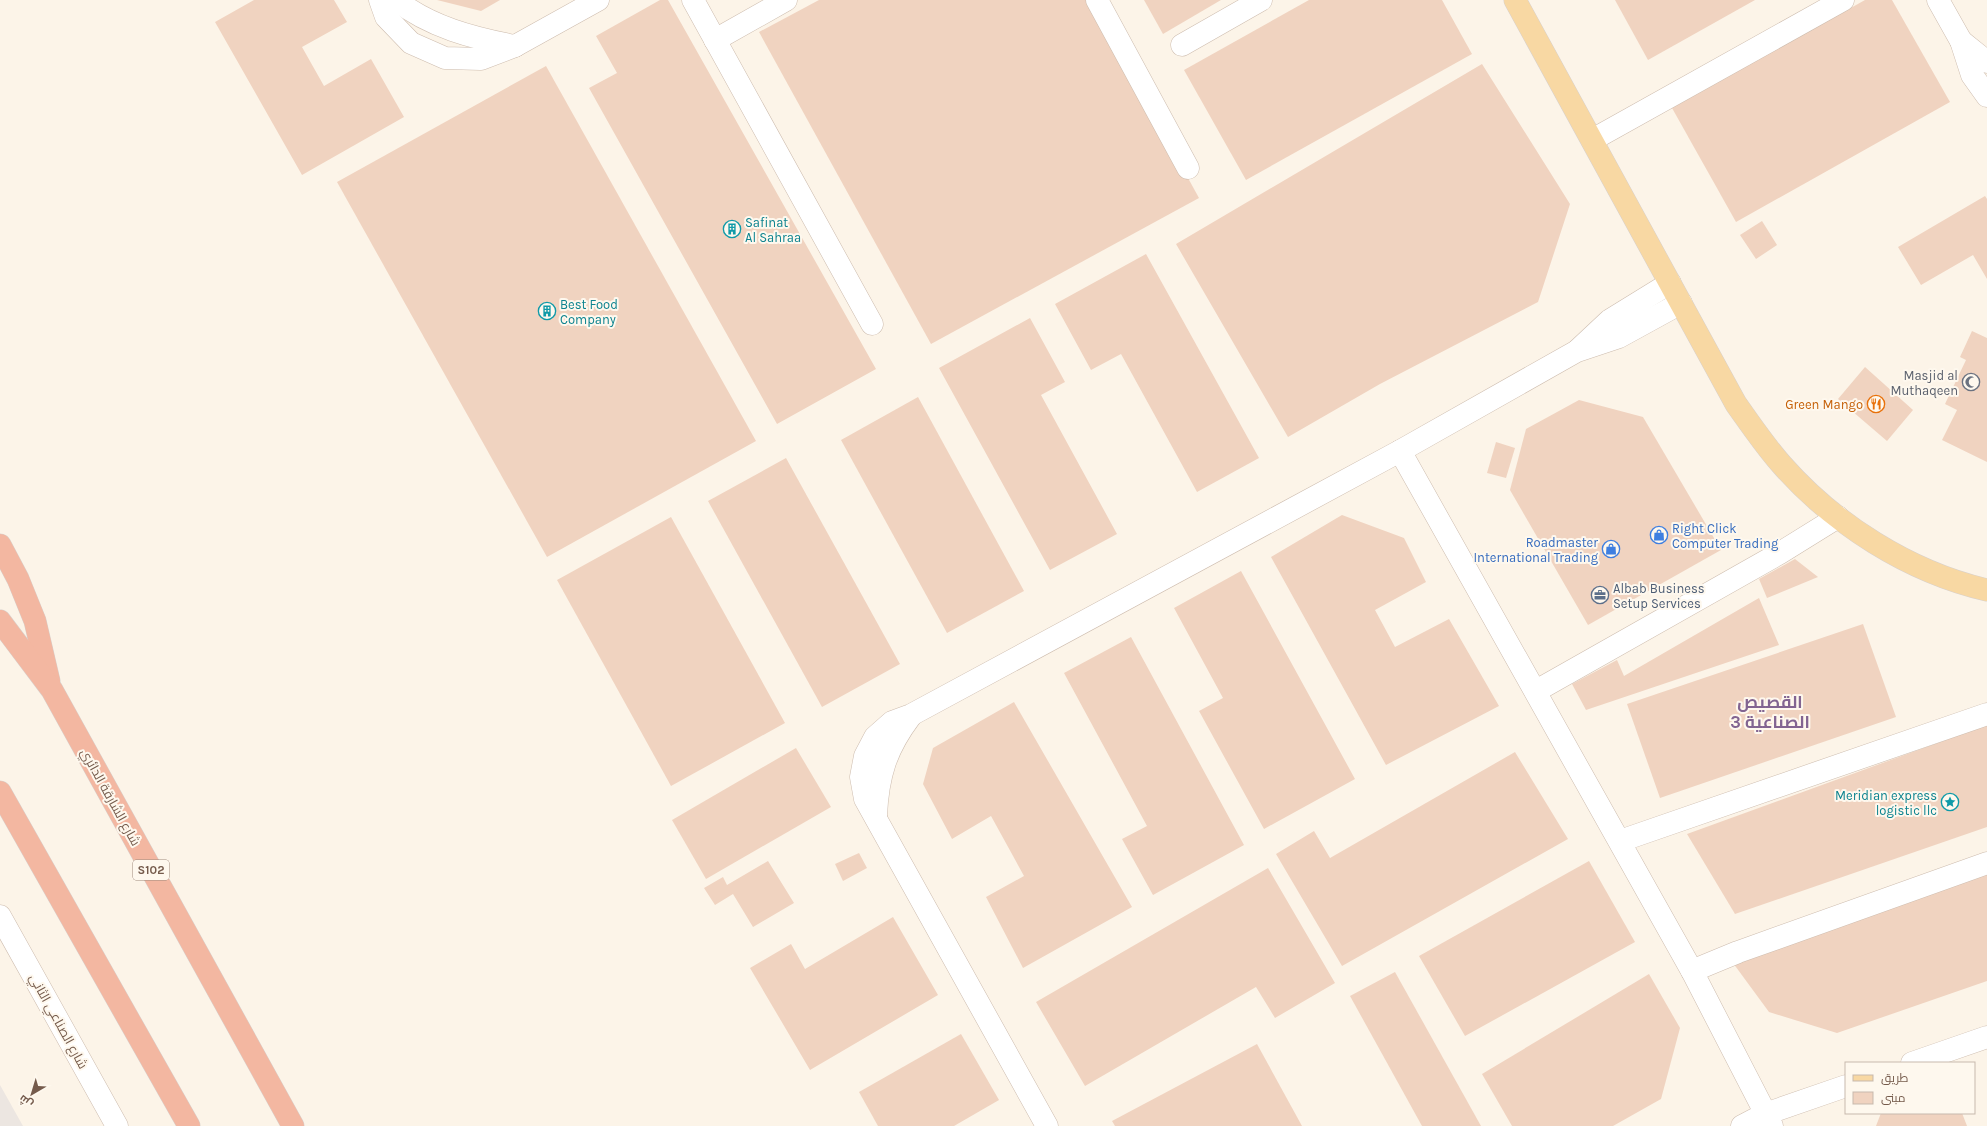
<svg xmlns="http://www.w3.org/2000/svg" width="1987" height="1126" viewBox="0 0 1987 1126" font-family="Karla,Cairo,sans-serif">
<rect width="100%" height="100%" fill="#fcf4e8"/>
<path fill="#ece6e1" d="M0 1085 23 1126H0Z"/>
<g fill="#f0d3c0">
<path d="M254 0H334L347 22 302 47 324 86 371 59 404 117 302 175 215 22Z"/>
<path d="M437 0H500L481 11Z"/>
<path d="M660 0H668L876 369 777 424 589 88 617 73 596 36Z"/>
<path d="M819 0H1090L1199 198 931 344 759 32Z"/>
<path d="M1144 0H1221L1163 34Z"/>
<path d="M1309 0H1442L1472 54 1246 180 1184 70Z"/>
<path d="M1615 0H1755L1648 60Z"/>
<path d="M1865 0H1892L1950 102 1736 222 1672 108Z"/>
<path d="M1482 64 1570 204 1538 302 1380 384 1288 437 1176 244Z"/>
<path d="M546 66 756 441 547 557 337 182Z"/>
<path d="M1985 196 1987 199V279L1973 255 1921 285 1898 247Z"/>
<path d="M1762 221 1777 245 1756 259 1740 235Z"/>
<path d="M1146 254 1259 458 1197 492 1121 354 1091 370 1055 304Z"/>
<path d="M1030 318 1065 382 1041 395 1117 534 1050 570 939 368Z"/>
<path d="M1972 331 1987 338V462L1942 440 1957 410 1945 404 1966 360 1960 357Z"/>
<path d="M1865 367 1913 410 1887 441 1838 399Z"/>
<path d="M918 397 1024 591 947 633 841 440Z"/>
<path d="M1579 400 1643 417 1721 550 1588 625 1510 490 1526 429Z"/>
<path d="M1496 442 1515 448 1506 478 1487 473Z"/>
<path d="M786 458 900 664 822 707 708 501Z"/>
<path d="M1342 515 1404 538 1426 582 1375 610 1395 647 1449 619 1499 706 1386 765 1271 557Z"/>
<path d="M671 517 785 723 671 786 557 580Z"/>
<path d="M1795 559 1818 577 1767 598 1759 579Z"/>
<path d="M1241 571 1355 779 1264 829 1199 711 1223 698 1174 608Z"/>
<path d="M1759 598 1779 645 1586 710 1572 684 1617 660 1624 676Z"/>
<path d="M1863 624 1896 717 1660 798 1627 704Z"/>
<path d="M1131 637 1244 845 1153 895 1122 839 1147 826 1064 673Z"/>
<path d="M1014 702 1132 907 1023 968 986 897 1024 876 991 816 952 839 923 784 933 748Z"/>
<path d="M1987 725V827L1735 914 1687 834Z"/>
<path d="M796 748 831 807 706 879 672 820Z"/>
<path d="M1515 752 1568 839 1342 966 1276 854 1314 831 1330 858Z"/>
<path d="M859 853 867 868 843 881 835 864Z"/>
<path d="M768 861 794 903 753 927 733 894 715 905 704 888 723 877 727 885Z"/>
<path d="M1589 861 1635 942 1465 1036 1419 956Z"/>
<path d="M1268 868 1335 983 1275 1018 1256 987 1085 1086 1036 1002Z"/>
<path d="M1987 874V981L1837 1033 1769 1012 1733 963Z"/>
<path d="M893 917 938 995 810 1070 750 968 791 944 805 969Z"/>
<path d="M1395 972 1481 1126H1422L1350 996Z"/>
<path d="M1649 974 1680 1028 1661 1099 1613 1126H1512L1482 1074Z"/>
<path d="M961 1034 999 1100 954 1126H878L859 1092Z"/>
<path d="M1257 1044 1302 1126H1115L1112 1121Z"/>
<path d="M1881 1113H1962L1967 1126H1876Z"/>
</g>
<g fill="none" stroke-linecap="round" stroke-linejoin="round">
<defs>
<g id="minor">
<path d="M380 0 386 17 411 43 445 58 481 59 515 46 598 0"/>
<path d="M396 0C430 27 473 38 515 46"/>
<path d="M693 0 872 324"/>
<path d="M1097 0 1188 168"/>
<path d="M1938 0 1961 41 1972 75 1987 96"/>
<path d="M715 40 786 0"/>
<path d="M1961 41 1987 62"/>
<path d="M1182 45 1261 0"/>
<path d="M1592 140 1843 0"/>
<path d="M1578 350 1610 320 1670 283"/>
<path d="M1400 451 1692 971 1772 1126"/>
<path d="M1536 691 1780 553 1838 517"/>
<path d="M876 815C878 775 886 749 910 717"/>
<path d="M1620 841 1987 714"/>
<path d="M0 916 117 1126"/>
<path d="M1692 971 1738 952 1987 863"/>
<path d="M1912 1063 1987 1037"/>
<path d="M1047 1126 865 799 861 777 865 756 875 737 892 722 911 715 1400 451 1577 351 1619 337 1681 303"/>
<path d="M1742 1126 1765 1114 1846 1086"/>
</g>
<path id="major" d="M1515 0 1736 404C1751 425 1765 446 1782 465 1834 524 1909 572 1987 590"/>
<g id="highway">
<path d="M0 545 18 579 35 621 49 681"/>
<path d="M0 621 52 690 293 1126"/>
<path d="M0 792 189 1126"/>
</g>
</defs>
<use href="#minor" stroke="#cdbcae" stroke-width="23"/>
<use href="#major" stroke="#d8d1cd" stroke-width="23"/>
<use href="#highway" stroke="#d8d1cd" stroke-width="23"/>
<use href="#minor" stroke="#fff" stroke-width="22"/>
<use href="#major" stroke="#f8d8a3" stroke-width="22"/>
<use href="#highway" stroke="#f3b7a1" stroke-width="22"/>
</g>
<defs>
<symbol id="building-ring" viewBox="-11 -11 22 22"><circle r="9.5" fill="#fef8ee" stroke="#0f9aa8" stroke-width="1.5"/><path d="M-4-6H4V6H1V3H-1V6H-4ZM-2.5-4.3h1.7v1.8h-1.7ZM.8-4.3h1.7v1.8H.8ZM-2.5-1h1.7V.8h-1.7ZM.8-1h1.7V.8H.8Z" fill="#0f9aa8"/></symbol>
<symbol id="mosque-ring" viewBox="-11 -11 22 22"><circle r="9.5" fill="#fef8ee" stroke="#6b7280" stroke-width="1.5"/><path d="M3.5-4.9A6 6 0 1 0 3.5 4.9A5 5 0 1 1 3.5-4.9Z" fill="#6b7280"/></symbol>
<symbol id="restaurant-ring" viewBox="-11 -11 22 22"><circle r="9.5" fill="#fef8ee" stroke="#e8710a" stroke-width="1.5"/><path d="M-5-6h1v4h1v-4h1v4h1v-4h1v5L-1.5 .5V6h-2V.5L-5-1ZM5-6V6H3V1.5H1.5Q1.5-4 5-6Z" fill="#e8710a"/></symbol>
<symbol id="shop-ring" viewBox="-11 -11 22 22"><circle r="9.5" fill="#fef8ee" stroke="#3f7fe0" stroke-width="1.5"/><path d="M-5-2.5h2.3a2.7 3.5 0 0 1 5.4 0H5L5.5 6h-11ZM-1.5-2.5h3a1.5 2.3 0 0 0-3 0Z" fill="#3f7fe0"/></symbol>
<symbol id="office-ring" viewBox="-11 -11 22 22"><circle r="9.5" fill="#fef8ee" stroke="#5c6f8a" stroke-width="1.5"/><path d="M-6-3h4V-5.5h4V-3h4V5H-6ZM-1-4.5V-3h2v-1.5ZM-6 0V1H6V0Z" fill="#5c6f8a"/></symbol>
<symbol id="sight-ring" viewBox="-11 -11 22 22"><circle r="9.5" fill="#fef8ee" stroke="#0f9aa8" stroke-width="1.5"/><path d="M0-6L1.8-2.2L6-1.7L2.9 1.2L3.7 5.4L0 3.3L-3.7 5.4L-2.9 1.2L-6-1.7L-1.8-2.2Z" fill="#0f9aa8"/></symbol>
</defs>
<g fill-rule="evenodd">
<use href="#building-ring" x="722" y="219" width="20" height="20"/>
<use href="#building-ring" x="537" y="301" width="20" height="20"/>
<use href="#mosque-ring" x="1961" y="372" width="20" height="20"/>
<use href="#restaurant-ring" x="1866" y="394" width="20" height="20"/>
<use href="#shop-ring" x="1649" y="525" width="20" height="20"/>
<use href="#shop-ring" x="1601" y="539" width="20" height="20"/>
<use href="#office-ring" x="1590" y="585" width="20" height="20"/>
<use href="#sight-ring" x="1940" y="792" width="20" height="20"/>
</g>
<g text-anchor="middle" stroke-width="4" stroke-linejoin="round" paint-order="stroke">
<rect fill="#fef8ee" stroke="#9e8a7d" stroke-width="1" x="133" y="860" width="36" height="20" rx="3"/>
<g font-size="12" font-weight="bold" fill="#755b4c">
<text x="151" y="874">S102</text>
</g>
<g font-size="13" fill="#0d838f" stroke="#fef8ee" text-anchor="start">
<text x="745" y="227">Safinat<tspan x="745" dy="15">Al Sahraa</tspan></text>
<text x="560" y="309">Best Food<tspan x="560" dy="15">Company</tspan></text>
<text x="1937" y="800" text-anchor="end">Meridian express<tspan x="1937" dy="15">logistic llc</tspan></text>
</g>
<g font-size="13" fill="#5b616d" stroke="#fef8ee" text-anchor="end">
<text x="1958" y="380">Masjid al<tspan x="1958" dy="15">Muthaqeen</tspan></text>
</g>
<g font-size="13" fill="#c56008" stroke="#fef8ee" text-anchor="end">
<text x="1863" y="409">Green Mango</text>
</g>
<g font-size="13" fill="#366cbe" stroke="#fef8ee" text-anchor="start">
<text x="1672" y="533">Right Click<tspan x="1672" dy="15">Computer Trading</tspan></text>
<text x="1598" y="547" text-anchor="end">Roadmaster<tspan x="1598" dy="15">International Trading</tspan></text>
</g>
<g font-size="13" fill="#4e5e75" stroke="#fef8ee" text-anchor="start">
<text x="1613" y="593">Albab Business<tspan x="1613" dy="15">Setup Services</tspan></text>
</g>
<g font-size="13" fill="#755b4c" stroke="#fef8ee">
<text transform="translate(111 797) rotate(61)" y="5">شارع الشارقة الدائري</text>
<text transform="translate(59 1021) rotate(61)" y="5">شارع الصناعي الثاني</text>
</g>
<g font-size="17" font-weight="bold" fill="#826491" stroke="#fef8ee">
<text x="1770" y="708">القصيص<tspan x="1770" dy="20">الصناعية 3</tspan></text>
</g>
</g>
<rect x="1845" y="1062" width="130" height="52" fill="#fef8ee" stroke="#c7b9ad"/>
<rect x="1853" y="1075" width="20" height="6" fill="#f8d8a3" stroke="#c7b9ad"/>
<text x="1881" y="1082" font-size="12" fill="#755b4c">طريق</text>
<rect x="1853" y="1092" width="20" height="12" fill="#f0d3c0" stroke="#c7b9ad"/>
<text x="1881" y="1102" font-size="12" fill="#755b4c">مبنى</text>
<g transform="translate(32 1094) rotate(218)" stroke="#fef8ee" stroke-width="3" paint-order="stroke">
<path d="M0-3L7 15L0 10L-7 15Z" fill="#755b4c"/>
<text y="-6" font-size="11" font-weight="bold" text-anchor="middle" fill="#755b4c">ش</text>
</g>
</svg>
